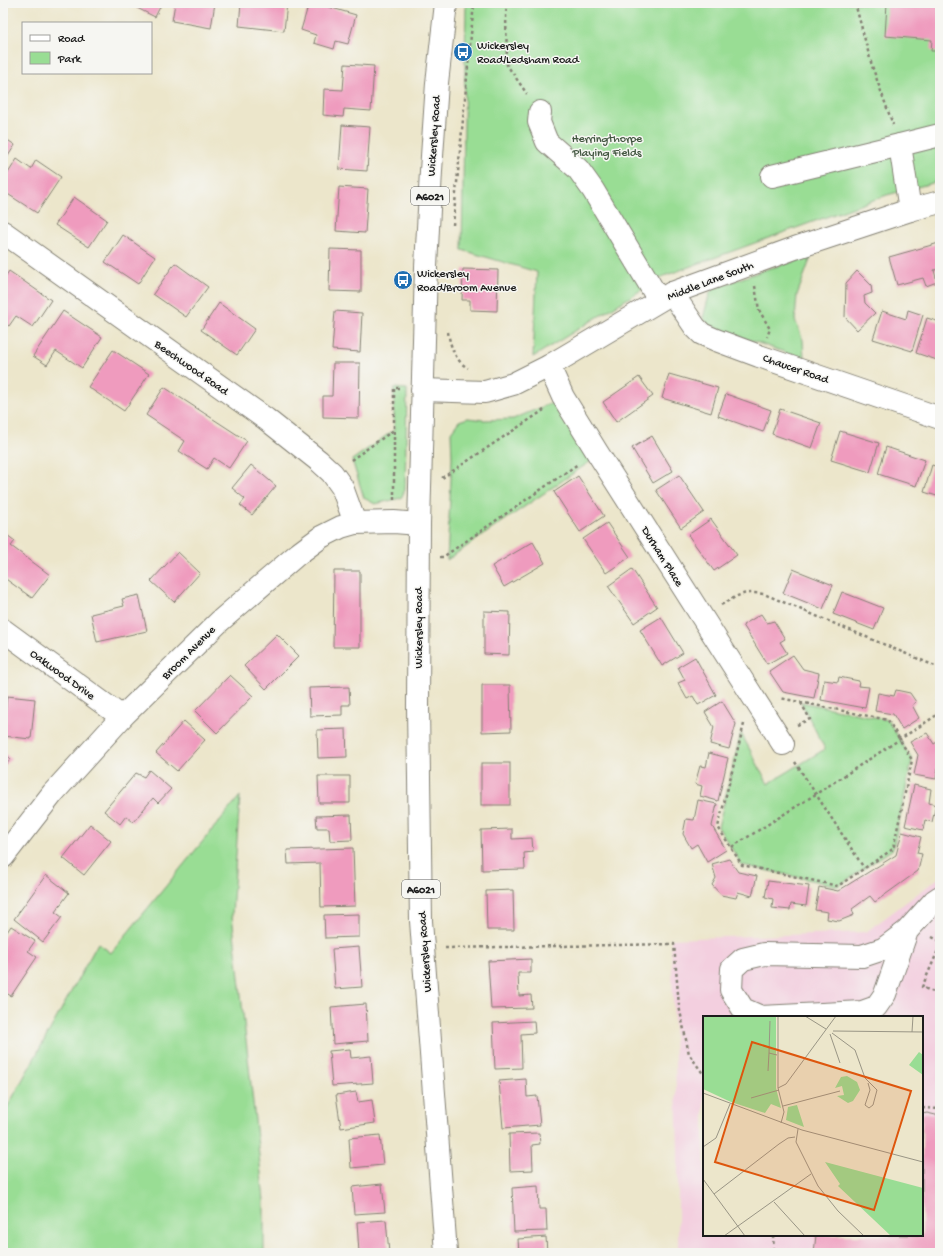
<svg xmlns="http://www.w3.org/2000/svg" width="943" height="1256" viewBox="0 0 943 1256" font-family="'Gochi Hand',sans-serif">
<rect width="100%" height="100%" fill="#f6f6f2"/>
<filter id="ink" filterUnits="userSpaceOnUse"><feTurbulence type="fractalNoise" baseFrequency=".025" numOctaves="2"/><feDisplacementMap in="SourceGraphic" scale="8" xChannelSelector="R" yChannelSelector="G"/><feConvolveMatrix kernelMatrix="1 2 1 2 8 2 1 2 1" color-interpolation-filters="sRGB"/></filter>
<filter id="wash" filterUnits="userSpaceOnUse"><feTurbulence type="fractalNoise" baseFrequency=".012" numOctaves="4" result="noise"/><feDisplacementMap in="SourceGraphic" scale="16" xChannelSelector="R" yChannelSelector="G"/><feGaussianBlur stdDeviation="0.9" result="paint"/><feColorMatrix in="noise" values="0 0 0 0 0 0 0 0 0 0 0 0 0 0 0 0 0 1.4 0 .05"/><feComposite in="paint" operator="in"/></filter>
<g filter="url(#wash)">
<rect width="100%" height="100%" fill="#ece6cb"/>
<path fill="#f3cfdf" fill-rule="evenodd" d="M940 877V1253H678V1150L671 939 866 932ZM704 1017H922V1235H704Z"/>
<g fill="#99dd94" stroke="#5a7c58">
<path d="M466 3H940V181L887 195 664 276 533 357 537 272 462 250Z"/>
<path d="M811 257 797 295 795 320 803 340 804 359 710 326 703 318 710 292 715 288 767 269Z"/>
<path d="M394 388 407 389 405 490 401 498 375 504 364 498 352 460 394 430Z"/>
<path d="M554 402 591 461 447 560 452 458 451 432 459 421 468 418 484 420 513 419Z"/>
<path d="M801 702 888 720 912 760 893 849 838 886 742 865 718 827 741 733 768 784 825 749Z"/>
<path d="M240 796 232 915 264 1200V1253H3V1115L98 943 111 953Z"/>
</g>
<g id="blocks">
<g fill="#ef9bbe">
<path d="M127 3H162L155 17Z"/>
<path d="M175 3H215L211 28 172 21Z"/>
<path d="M241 3H287L284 31 239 26Z"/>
<path d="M309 3H315L356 15 348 44 336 41 334 49 314 43 316 35 301 30Z"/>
<path d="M887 3H940V51H931L932 40 885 36Z"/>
<path d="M345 64 374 66 371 111 344 109 343 117 323 115 324 89 343 90Z"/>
<path d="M342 125 370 127 367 171 339 169Z"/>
<path d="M3 137 15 145 3 164Z"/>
<path d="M17 159 31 169 36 160 61 177 37 213 3 191V181Z"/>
<path d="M339 187 368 189 365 233 336 231Z"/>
<path d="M74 197 107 220 89 247 55 225Z"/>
<path d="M123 235 155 257 138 284 105 262Z"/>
<path d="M939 243 940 248V269L934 270 937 282 926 286 923 278 897 285 889 257Z"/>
<path d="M330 249 361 250V292L329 291Z"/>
<path d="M175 263 208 287 186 317 153 294Z"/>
<path d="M463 269 498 270 497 311 470 310V300H462Z"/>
<path d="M9 271 51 300 33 327 16 316 9 326 3 322V280Z"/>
<path d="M857 271 871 285 872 293 864 296 865 303 875 313 857 330 845 317 846 283Z"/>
<path d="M219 303 255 329 237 355 201 330Z"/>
<path d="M908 310 923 315 912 351 873 339 882 311 906 319Z"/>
<path d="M63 311 102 337 82 368 56 351 47 365 33 356Z"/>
<path d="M335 311 362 313 360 352 332 350Z"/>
<path d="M927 318 940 322V361L916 353Z"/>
<path d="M113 350 149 374 124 411 88 387Z"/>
<path d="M333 363H360L359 418 323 417V396H332Z"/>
<path d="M669 374 718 388 711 413 662 398Z"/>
<path d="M639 377 653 396 616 422 603 402Z"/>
<path d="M164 387 247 441 229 468 214 458 207 469 179 451 185 441 146 415Z"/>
<path d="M726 394 771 410 763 432 718 416Z"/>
<path d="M780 409 821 423 812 448 772 434Z"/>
<path d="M840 431 879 443 870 472 831 460Z"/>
<path d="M652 436 673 471 653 483 632 448Z"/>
<path d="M886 447 925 460 916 486 878 474Z"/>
<path d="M251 465 276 486 252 515 240 505 245 499 232 488Z"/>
<path d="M932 465 940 468V497L924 492Z"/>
<path d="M679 475 704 512 681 528 656 490Z"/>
<path d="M578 476 604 516 580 532 554 492Z"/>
<path d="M711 519 737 555 714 571 688 535Z"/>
<path d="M607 523 630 557 606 573 583 539Z"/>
<path d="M3 532 15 541 11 546 50 575 32 598 3 577Z"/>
<path d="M533 542 545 563 504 587 492 566Z"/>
<path d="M178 552 200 573 174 602 151 581Z"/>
<path d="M632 569 657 607 634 623 608 586Z"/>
<path d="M793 569 833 585 823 609 783 593Z"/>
<path d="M334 571H360V647H333Z"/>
<path d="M842 592 883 608 874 630 833 614Z"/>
<path d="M139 595 147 631 97 642 91 614 124 606 122 599Z"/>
<path d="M484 611 510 612 509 655 484 654Z"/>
<path d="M761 614 767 623 774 621 785 639 780 642 787 653 767 664 743 625Z"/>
<path d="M661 617 683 653 662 666 640 630Z"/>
<path d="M940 619V631L934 623Z"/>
<path d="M277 634 299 656 266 689 244 666Z"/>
<path d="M793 655 803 669 819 673 814 698 783 692 769 671Z"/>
<path d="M695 657 716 695 698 705 693 696 687 699 678 683 685 680 678 667Z"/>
<path d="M230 675 253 696 217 733 195 711Z"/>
<path d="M839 677 859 681 858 686 869 687 865 708 821 700 824 680 838 682Z"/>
<path d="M482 685H510L511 731 482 732Z"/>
<path d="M349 687 350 705H342V715L310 716 309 688Z"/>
<path d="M896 690 910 693 916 702 912 705 919 718 902 729 893 714 875 711 878 693 894 696Z"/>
<path d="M7 696 35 699 31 739 3 736Z"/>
<path d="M722 701 736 724 729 749 710 744 714 727 705 712Z"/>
<path d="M184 721 205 740 177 771 156 753Z"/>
<path d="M346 729 347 757 318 758 317 730Z"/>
<path d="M927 733 934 744 939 741 940 742V767H938L936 779 914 775 918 755 910 742Z"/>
<path d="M3 752 11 759 3 768Z"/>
<path d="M709 753 728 758 718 801 700 796 702 786 695 784 700 766 706 767Z"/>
<rect x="481" y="763" width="29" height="42"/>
<path d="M149 770 171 789 158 803 153 798 133 822 126 816 120 824 104 811 136 773 144 777Z"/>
<path d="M318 776H350V803H319Z"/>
<path d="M914 785 931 789 929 803 936 805 932 822 925 820 923 830 905 826Z"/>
<path d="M698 800 717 804 712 826 726 850 707 862 697 844 691 848 683 834 686 819 694 820Z"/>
<path d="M351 815 352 840 330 841 329 828H317L316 816Z"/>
<path d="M90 824 111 841 84 875 63 858Z"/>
<path d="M512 829V839L532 838 533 852 524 853 525 869 482 870 481 830Z"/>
<path d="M902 832 921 837 917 853 922 854 918 871 875 902 870 896 852 909 854 915 839 921 827 919 828 912 815 910 819 887 838 891 896 855Z"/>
<path d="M353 848 355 906 321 907 320 863 288 864 287 850Z"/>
<path d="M729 859 738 872 757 876 752 896 738 892 736 898 721 895 712 885 716 878 712 864Z"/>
<path d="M46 875 69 893 55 912 62 917 43 942 14 919Z"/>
<path d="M768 881 809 886 806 906 791 904 790 910 772 908 773 899 765 897Z"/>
<path d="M513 890 514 930H487L486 891Z"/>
<path d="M359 914V937L325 938 324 915Z"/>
<path d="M11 926 35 941 28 951 37 957 11 996 3 991V938Z"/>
<path d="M359 947 362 987 335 989 332 949Z"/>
<path d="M531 959V973H518L519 996 531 995 532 1008 491 1009 488 961Z"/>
<path d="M366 1004 368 1041 333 1044 331 1007Z"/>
<path d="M534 1021 535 1033 521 1034 522 1068 495 1069 493 1023Z"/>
<path d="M350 1049 351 1058 371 1056 373 1083 332 1086 329 1051Z"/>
<path d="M526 1079 527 1097 537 1096 540 1125 503 1128 499 1081Z"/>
<path d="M356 1092 358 1102 372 1100 375 1123 341 1128 336 1095Z"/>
<path d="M927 1113 940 1116V1253H814L816 1235H922V1114Z"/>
<path d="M539 1133 540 1144 532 1145 533 1170 510 1171 509 1134Z"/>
<path d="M380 1135 383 1165 351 1168 349 1138Z"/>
<path d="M382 1184 385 1212 354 1214 352 1187Z"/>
<path d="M538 1186 539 1209H546L547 1231 514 1232 512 1188Z"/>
<path d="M386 1220 389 1253H359L357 1222Z"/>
<path d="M546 1237 547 1253H519L518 1239Z"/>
</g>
</g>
</g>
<g filter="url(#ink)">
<use href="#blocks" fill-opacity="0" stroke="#848174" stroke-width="1"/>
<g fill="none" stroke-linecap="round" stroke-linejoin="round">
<defs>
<g id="minor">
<path d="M540 112 539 122 547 142 578 169 593 190 659 300"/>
<path d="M772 176 900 145"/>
<path d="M910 210 900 145 940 135"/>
<path d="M3 232 266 419 319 461 332 473 342 487 355 523"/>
<path d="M672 293 695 327 702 334 716 340 759 356 940 418"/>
<path d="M549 366 563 397 597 452 783 744"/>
<path d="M422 390 485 392 513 384 549 366 672 293 795 248 910 210 940 202"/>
<path d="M3 630 122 717"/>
<path d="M3 857 53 793 122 717 220 621 298 554 321 537 341 527 355 523 394 522 419 524"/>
<path d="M907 931 885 994 876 1007 862 1012 761 1017 743 1009 731 990 732 969 743 959 764 954 862 956 883 949 907 931 934 901 940 897"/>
</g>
<path id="major" d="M446 1253 421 921 418 706 419 524 426 267 431 171 437 83 446 3"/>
</defs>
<use href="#minor" stroke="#848174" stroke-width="24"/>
<use href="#major" stroke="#848174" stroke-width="24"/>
<g stroke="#848174" stroke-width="2.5" stroke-dasharray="3 3" stroke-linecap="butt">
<path d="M507 3 506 13 507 65 527 94"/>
<path d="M855 3 872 66 893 125"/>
<path d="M453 225 474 3"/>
<path d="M755 286 759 310 770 329 767 337"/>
<path d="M448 332C450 345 455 361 468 368"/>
<path d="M351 460 394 430"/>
<path d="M442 478 544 410"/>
<path d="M394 500V388H401"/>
<path d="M440 557H443L578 464"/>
<path d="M721 605C739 595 742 591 764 594L940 668"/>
<path d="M744 724 718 827 742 865 838 886 893 849 912 760 888 720 780 698"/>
<path d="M797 725 810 719 801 703"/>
<path d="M795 762 864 868"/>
<path d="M732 847 816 794 940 713"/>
<path d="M932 937 940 941"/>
<path d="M940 946 922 987 940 995"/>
<path d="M445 948 674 944 679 1006 689 1054 704 1075"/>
<path d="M922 1108 940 1109"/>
<path d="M773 1235 774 1253"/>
</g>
<use href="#minor" stroke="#fff" stroke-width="22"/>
<use href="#major" stroke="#fff" stroke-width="22"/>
</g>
</g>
<defs>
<symbol id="bus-disc" viewBox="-11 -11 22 22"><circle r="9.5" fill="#1f6fb2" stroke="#f6f6f2"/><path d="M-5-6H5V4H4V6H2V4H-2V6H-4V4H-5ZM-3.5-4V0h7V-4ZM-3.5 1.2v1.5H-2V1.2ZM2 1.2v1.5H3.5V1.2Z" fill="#fff"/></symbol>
</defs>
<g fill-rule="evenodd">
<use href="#bus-disc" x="452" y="41" width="22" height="22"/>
<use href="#bus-disc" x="392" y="269" width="22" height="22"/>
</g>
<g text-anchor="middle" stroke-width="3" stroke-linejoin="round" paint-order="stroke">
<g fill="#f6f6f2" stroke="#5d5d5c" stroke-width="1">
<rect x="411" y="187" width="38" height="18" rx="3"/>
<rect x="402" y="880" width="38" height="18" rx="3"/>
</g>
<g font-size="11" font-weight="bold" fill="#1c1c1c">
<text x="430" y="200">A6021</text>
<text x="421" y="893">A6021</text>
</g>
<g font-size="12" fill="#1c1c1c" stroke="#f6f6f2" text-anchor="start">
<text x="477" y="49">Wickersley<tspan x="477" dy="14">Road/Ledsham Road</tspan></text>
<text x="417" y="277">Wickersley<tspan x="417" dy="14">Road/Broom Avenue</tspan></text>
</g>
<g font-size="12" fill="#1c1c1c" stroke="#f6f6f2">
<text transform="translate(433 136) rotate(-86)" y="4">Wickersley Road</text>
<text transform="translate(710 280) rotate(-21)" y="4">Middle Lane South</text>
<text transform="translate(192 367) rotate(35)" y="4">Beechwood Road</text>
<text transform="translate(796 368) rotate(19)" y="4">Chaucer Road</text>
<text transform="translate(663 556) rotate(58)" y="4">Durham Place</text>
<text transform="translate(418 628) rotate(-90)" y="4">Wickersley Road</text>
<text transform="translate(188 652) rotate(-45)" y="4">Broom Avenue</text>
<text transform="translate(63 674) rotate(36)" y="4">Oakwood Drive</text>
<text transform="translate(424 952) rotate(-94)" y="4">Wickersley Road</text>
</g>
<g font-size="12" fill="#425640" stroke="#f6f6f2">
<text x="607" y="142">Herringthorpe<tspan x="607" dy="14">Playing Fields</tspan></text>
</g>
</g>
<g transform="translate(703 1016)">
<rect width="220" height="220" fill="#ece6cb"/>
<path d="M0 0H73V72L78 92 68 88 62 97 28 86 0 73ZM216 36 220 39V59L206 49ZM144 60 154 66 157 74 150 85 145 87 134 80 141 79 139 70 132 72 138 61ZM94 89 101 111 83 104 85 91ZM122 146 220 172V220H188L135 170 137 168Z" fill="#99dd94"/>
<path fill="none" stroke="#999585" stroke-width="1" d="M75 0V72L81 96 78 107M102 0 123 13M67 5 66 37 74 39M130 15 220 16M209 16 210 0M129 17 152 34 162 62 174 74 170 89 166 92 162 89 167 74 165 67M127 18 137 47M65 55 66 37M75 72 83 68 133 0M0 77 99 114 220 146M48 82 76 74M80 90 137 75M95 113 93 126 115 170 135 195 161 220M0 131 13 122 27 88M0 163 42 220M11 178 76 128 85 122 92 121M71 186 102 220M21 220 108 158"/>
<path fill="#de560d" fill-opacity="0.15" stroke="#de560d" stroke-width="2" d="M49 26 208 75 171 194 12 146Z"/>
<rect width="220" height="220" fill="none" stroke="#1c1c1c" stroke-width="2"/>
</g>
<rect width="943" height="1256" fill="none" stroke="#f6f6f2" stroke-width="16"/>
<rect x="22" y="22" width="130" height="52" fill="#f6f6f2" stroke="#9f9f9c"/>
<rect x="30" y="35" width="20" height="6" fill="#ffffff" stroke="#9f9f9c"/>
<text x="58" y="42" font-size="12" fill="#1c1c1c">Road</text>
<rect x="30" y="52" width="20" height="12" fill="#99dd94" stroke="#9f9f9c"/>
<text x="58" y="62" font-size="12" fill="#1c1c1c">Park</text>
</svg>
